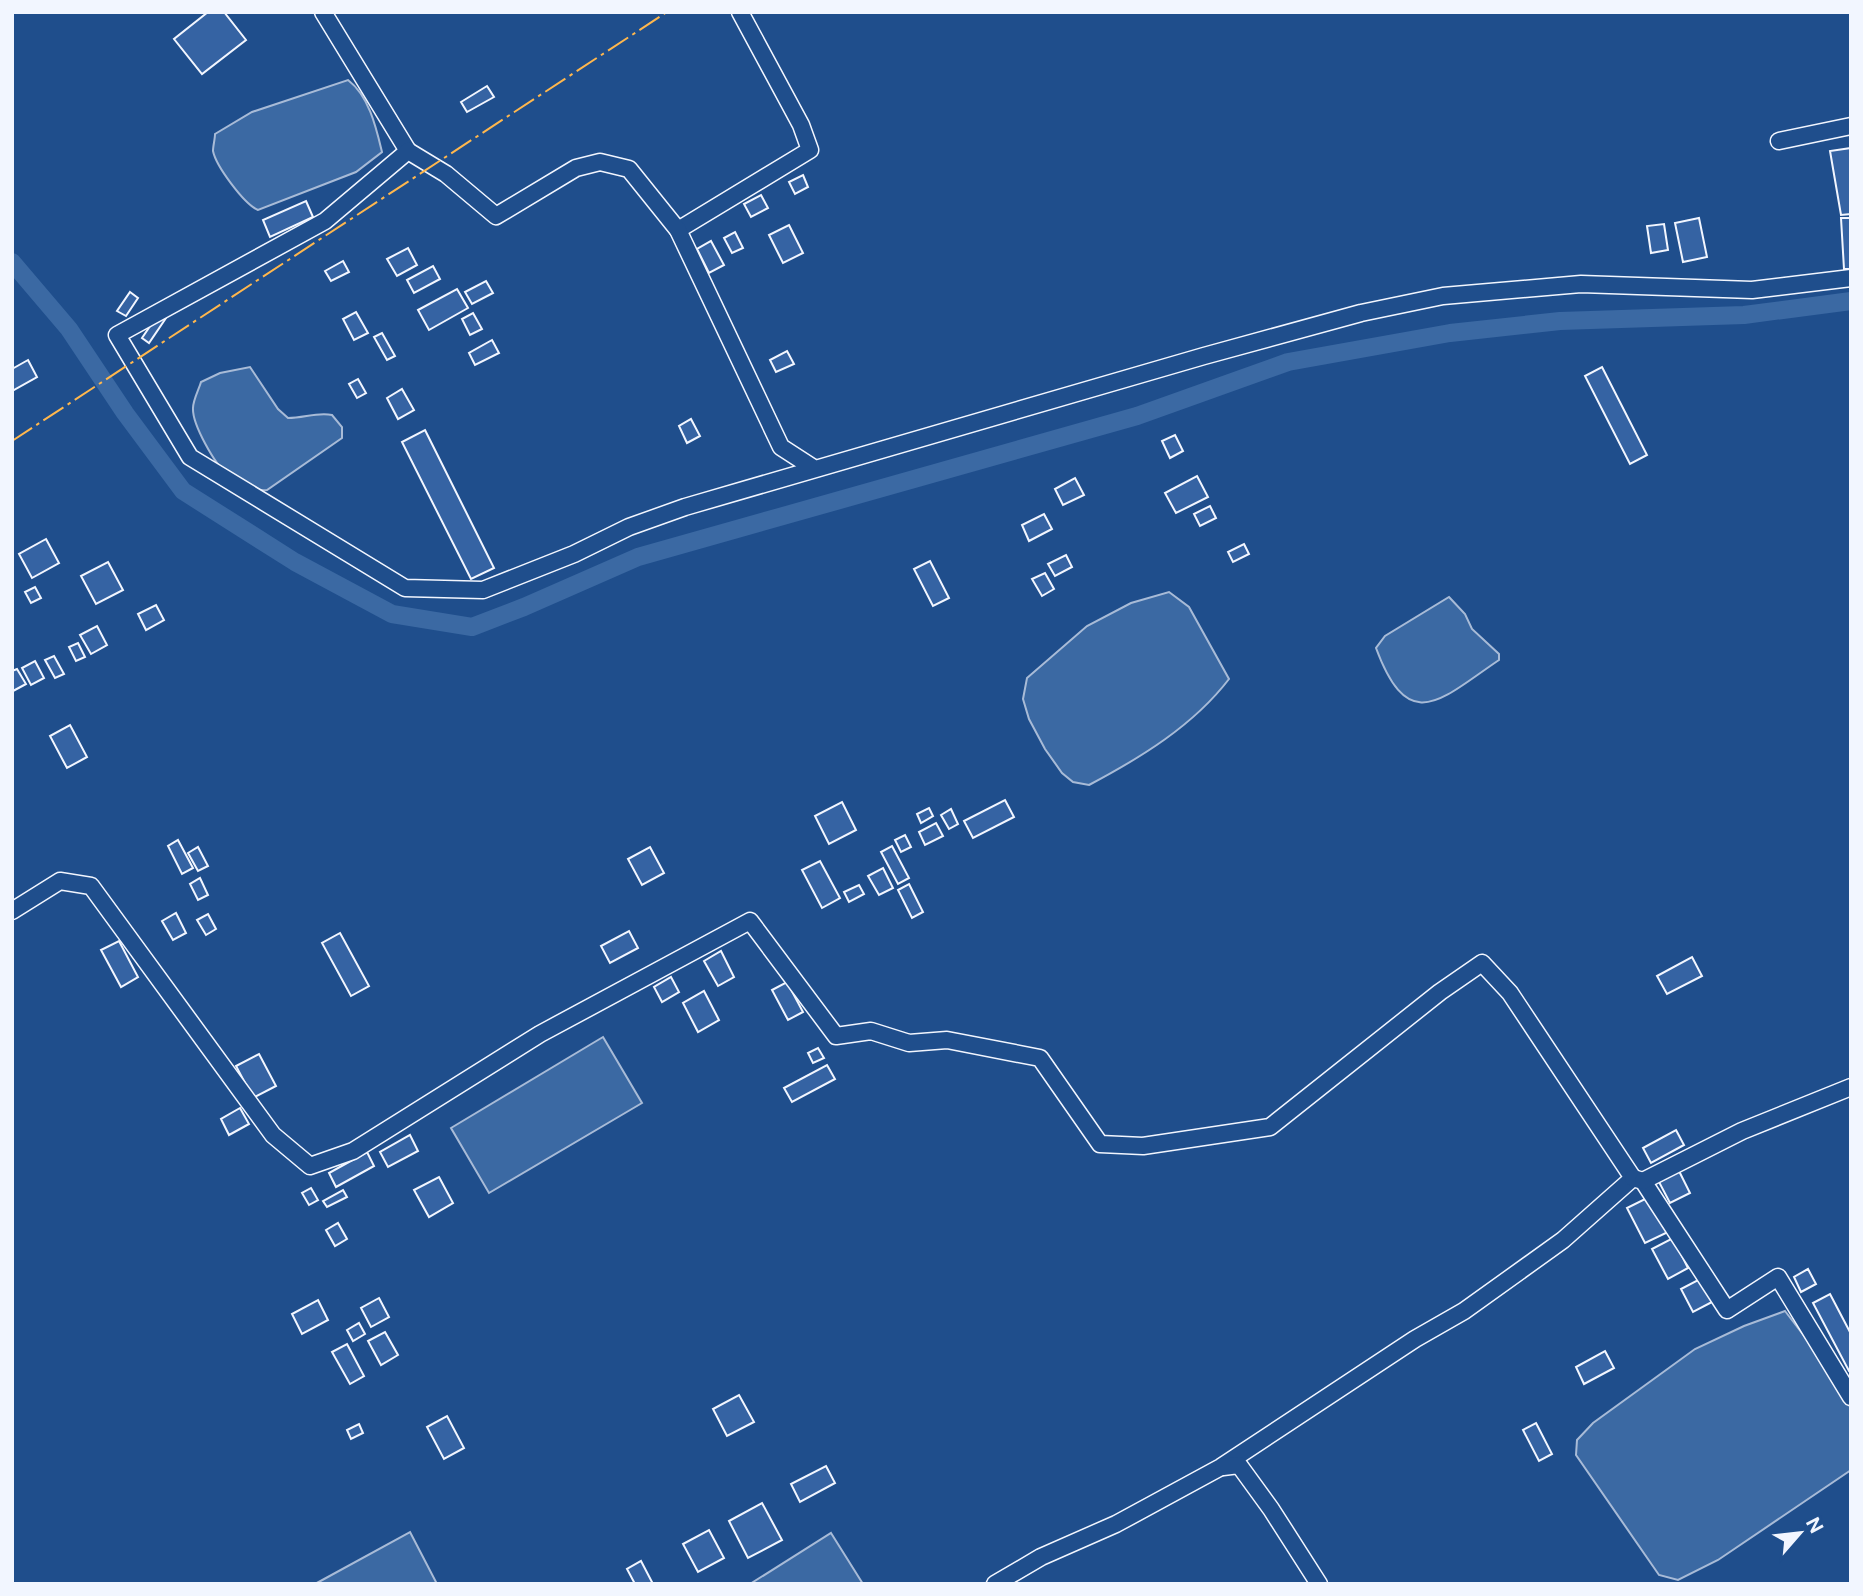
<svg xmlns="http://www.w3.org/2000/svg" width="1863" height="1596" viewBox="0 0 1863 1596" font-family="'Public Sans',sans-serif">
<rect width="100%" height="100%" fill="#1f4e8c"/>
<g fill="#3b69a3" stroke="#a8bbd7" stroke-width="2">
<path d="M348 80C369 96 376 127 382 152L356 172 258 210C244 204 216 166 213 151 213 146 215 139 215 134L252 112Z"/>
<path d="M250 367 278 409 288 418C304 418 317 412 332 415L342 427V438L267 490C256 492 237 482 228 475 215 465 192 424 193 408 193 400 199 389 201 382L220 373Z"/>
<path d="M1169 592 1189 607 1229 679C1193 726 1140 758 1089 785L1073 782 1062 773 1045 749 1029 719 1023 699 1027 678 1087 626 1131 603Z"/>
<path d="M1449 597 1465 614 1472 629 1499 654V660C1441 699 1409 737 1376 648L1385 636Z"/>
<path d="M603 1037 642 1103 489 1193 451 1128Z"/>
<path d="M1785 1311 1808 1341 1851 1408V1470L1718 1560 1678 1580 1659 1575 1576 1455 1577 1440 1593 1423 1695 1349 1744 1326Z"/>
<path d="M410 1532 437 1584H315Z"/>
<path d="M831 1533 863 1584H750Z"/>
</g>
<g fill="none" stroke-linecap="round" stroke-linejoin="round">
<path stroke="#3b69a3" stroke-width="18" d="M12 262 69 329 125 413 183 491 295 562 392 614 472 627 524 607 638 557 1137 416 1288 362 1450 333 1560 321 1744 315 1851 301"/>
</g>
<g fill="#3563a3" stroke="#f2f6ff" stroke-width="2">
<path d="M208 12H224L246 40 202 74 174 39Z"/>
<path d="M487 86 494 97 467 112 461 102Z"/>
<path d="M1851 148V214L1841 215 1830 151Z"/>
<path d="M803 175 808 187 795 194 789 182Z"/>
<path d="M761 195 768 208 751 217 744 204Z"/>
<path d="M306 201 313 217 270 237 263 220Z"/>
<path d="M1699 218 1707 257 1683 262 1675 223Z"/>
<path d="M1841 218H1851V269H1844Z"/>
<path d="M1664 224 1668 250 1651 253 1647 226Z"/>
<path d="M789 225 803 253 783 263 769 235Z"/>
<path d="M735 232 743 248 732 253 724 238Z"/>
<path d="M711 241 724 265 709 273 697 249Z"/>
<path d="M408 248 417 265 397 276 387 259Z"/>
<path d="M343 261 349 272 331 281 325 271Z"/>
<path d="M433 266 440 279 414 293 407 280Z"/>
<path d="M486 281 493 293 472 304 465 292Z"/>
<path d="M457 289 468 308 429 330 418 310Z"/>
<path d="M130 292 138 298 126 316 117 311Z"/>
<path d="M356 312 368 333 354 340 343 319Z"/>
<path d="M159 313 166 318 149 343 142 338Z"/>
<path d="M473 313 482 329 470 335 462 319Z"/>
<path d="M382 333 395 356 387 360 374 337Z"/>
<path d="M492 340 499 353 475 365 469 353Z"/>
<path d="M787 351 794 364 776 372 770 360Z"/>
<path d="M28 360 37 377 12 391V369Z"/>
<path d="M1602 367 1647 455 1630 464 1585 376Z"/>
<path d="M358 379 366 393 357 398 349 384Z"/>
<path d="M402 389 414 410 398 419 387 398Z"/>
<path d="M691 419 700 436 687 443 679 426Z"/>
<path d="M425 430 494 568 471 579 402 442Z"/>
<path d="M1175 435 1183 451 1170 458 1162 441Z"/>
<path d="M1197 476 1208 497 1176 513 1165 493Z"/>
<path d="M1075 478 1084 495 1063 505 1055 489Z"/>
<path d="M1210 506 1216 518 1200 526 1194 514Z"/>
<path d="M1044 514 1052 529 1029 541 1022 525Z"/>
<path d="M46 539 59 563 32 578 19 554Z"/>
<path d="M1244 544 1249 554 1233 562 1228 552Z"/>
<path d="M1066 555 1072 567 1055 576 1048 564Z"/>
<path d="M930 561 949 598 933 606 914 569Z"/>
<path d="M108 562 123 590 96 604 81 576Z"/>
<path d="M1045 573 1054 589 1042 596 1032 579Z"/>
<path d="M35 587 41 598 31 603 25 592Z"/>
<path d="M156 605 164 620 146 630 138 614Z"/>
<path d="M97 626 107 645 91 654 80 635Z"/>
<path d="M78 643 85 657 76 661 69 647Z"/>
<path d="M54 656 64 674 55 678 45 660Z"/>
<path d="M35 661 44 678 31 685 22 668Z"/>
<path d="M17 669 26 684 13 691 12 671Z"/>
<path d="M70 725 87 757 67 768 50 736Z"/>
<path d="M1005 800 1014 817 973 838 964 821Z"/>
<path d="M842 802 856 830 829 844 815 816Z"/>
<path d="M929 808 933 816 921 823 917 814Z"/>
<path d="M951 809 958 824 949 829 941 815Z"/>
<path d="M936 823 943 836 925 845 919 832Z"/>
<path d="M905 835 911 847 901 852 895 840Z"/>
<path d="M178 840 193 868 182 874 168 846Z"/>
<path d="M892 846 909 878 898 884 881 852Z"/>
<path d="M198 847 208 866 198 871 188 853Z"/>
<path d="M650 847 664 873 642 885 628 859Z"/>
<path d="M820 861 840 898 822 908 802 870Z"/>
<path d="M883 868 893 888 879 895 868 876Z"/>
<path d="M200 878 208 895 198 900 190 884Z"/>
<path d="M909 884 923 912 912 918 898 890Z"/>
<path d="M859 885 864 894 849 902 844 892Z"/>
<path d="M176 913 186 933 173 940 162 921Z"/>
<path d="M208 914 216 929 206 935 197 920Z"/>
<path d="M629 931 638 948 610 963 601 946Z"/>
<path d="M340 933 369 986 351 996 322 943Z"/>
<path d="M119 941 138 977 121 987 101 950Z"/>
<path d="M721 951 734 977 718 986 704 961Z"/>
<path d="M1692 957 1702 976 1667 994 1657 976Z"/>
<path d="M671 977 679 992 662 1002 654 987Z"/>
<path d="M787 982 803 1012 788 1020 772 990Z"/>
<path d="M704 991 719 1020 698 1032 683 1003Z"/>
<path d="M818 1048 824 1058 813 1063 808 1053Z"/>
<path d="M259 1054 276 1086 253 1098 236 1066Z"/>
<path d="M827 1065 835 1079 792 1102 784 1088Z"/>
<path d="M240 1108 249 1124 229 1135 221 1119Z"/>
<path d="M1676 1130 1684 1145 1651 1163 1643 1148Z"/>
<path d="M410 1135 418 1151 388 1167 380 1152Z"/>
<path d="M367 1152 374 1166 336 1187 329 1173Z"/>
<path d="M1679 1171 1690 1193 1670 1203 1659 1182Z"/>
<path d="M439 1177 453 1203 429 1217 414 1190Z"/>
<path d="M311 1188 318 1200 309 1205 302 1193Z"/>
<path d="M343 1190 347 1197 327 1207 323 1201Z"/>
<path d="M1649 1197 1668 1232 1645 1243 1627 1208Z"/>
<path d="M338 1223 347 1239 335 1246 326 1230Z"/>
<path d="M1673 1238 1688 1268 1668 1279 1652 1249Z"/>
<path d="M1808 1269 1816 1284 1801 1292 1794 1277Z"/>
<path d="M1700 1279 1712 1302 1693 1312 1681 1289Z"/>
<path d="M1830 1294 1851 1334V1370L1849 1371 1813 1303Z"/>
<path d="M379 1298 389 1317 371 1327 361 1308Z"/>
<path d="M318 1300 328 1320 302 1334 292 1314Z"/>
<path d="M359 1323 365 1334 353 1341 347 1330Z"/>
<path d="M385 1332 398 1355 381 1365 368 1341Z"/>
<path d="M347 1344 364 1376 350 1384 332 1352Z"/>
<path d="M1605 1351 1614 1368 1584 1384 1576 1367Z"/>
<path d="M739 1395 754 1422 727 1436 713 1409Z"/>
<path d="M447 1416 464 1448 444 1459 427 1427Z"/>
<path d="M1536 1423 1552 1454 1539 1461 1523 1430Z"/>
<path d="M359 1424 363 1433 351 1439 347 1430Z"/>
<path d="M826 1466 835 1483 800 1502 791 1484Z"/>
<path d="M762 1503 782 1540 748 1558 729 1521Z"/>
<path d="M709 1530 724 1558 698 1572 683 1544Z"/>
<path d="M641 1561 653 1584H635L627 1569Z"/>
</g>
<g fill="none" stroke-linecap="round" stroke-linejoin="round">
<defs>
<g id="street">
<path d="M323 12 408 151"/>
<path d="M1779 141 1851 126"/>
<path d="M678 230 810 150 801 125 740 12"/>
<path d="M815 469 781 447 678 230 629 169 600 162 576 168 496 216 446 174 408 151 325 221 117 335 190 457 405 588 483 590 574 554 629 527 685 507 1204 356 1361 313 1443 296 1581 284 1752 290 1851 278"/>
<path d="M12 911 60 881 91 886 273 1135 310 1166 353 1151 540 1034 750 921 836 1036 871 1031 909 1043 947 1040 1040 1058 1100 1144 1143 1146 1270 1127 1440 992 1482 963 1510 993 1633 1178 1563 1240 1464 1311 1415 1339 1221 1467 1116 1524 1041 1557 995 1584"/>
<path d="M1633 1178 1643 1181 1727 1310 1778 1277 1851 1397"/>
<path d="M1643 1181 1742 1131 1851 1087"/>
<path d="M1223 1467 1239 1465 1271 1509 1319 1584"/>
</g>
</defs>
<use href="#street" stroke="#f2f6ff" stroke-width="19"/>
<use href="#street" stroke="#1f4e8c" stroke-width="16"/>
<path stroke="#ffb74d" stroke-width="2" stroke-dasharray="24 5 3.5 5" stroke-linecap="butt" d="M12 441 667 12"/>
</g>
<rect width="1863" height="1596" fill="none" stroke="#f2f6ff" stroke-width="28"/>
<g transform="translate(1800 1533) rotate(62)" stroke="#1f4e8c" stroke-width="5" paint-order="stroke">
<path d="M0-5L12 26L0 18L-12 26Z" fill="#f2f6ff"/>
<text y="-10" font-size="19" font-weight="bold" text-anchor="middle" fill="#f2f6ff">N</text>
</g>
</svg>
